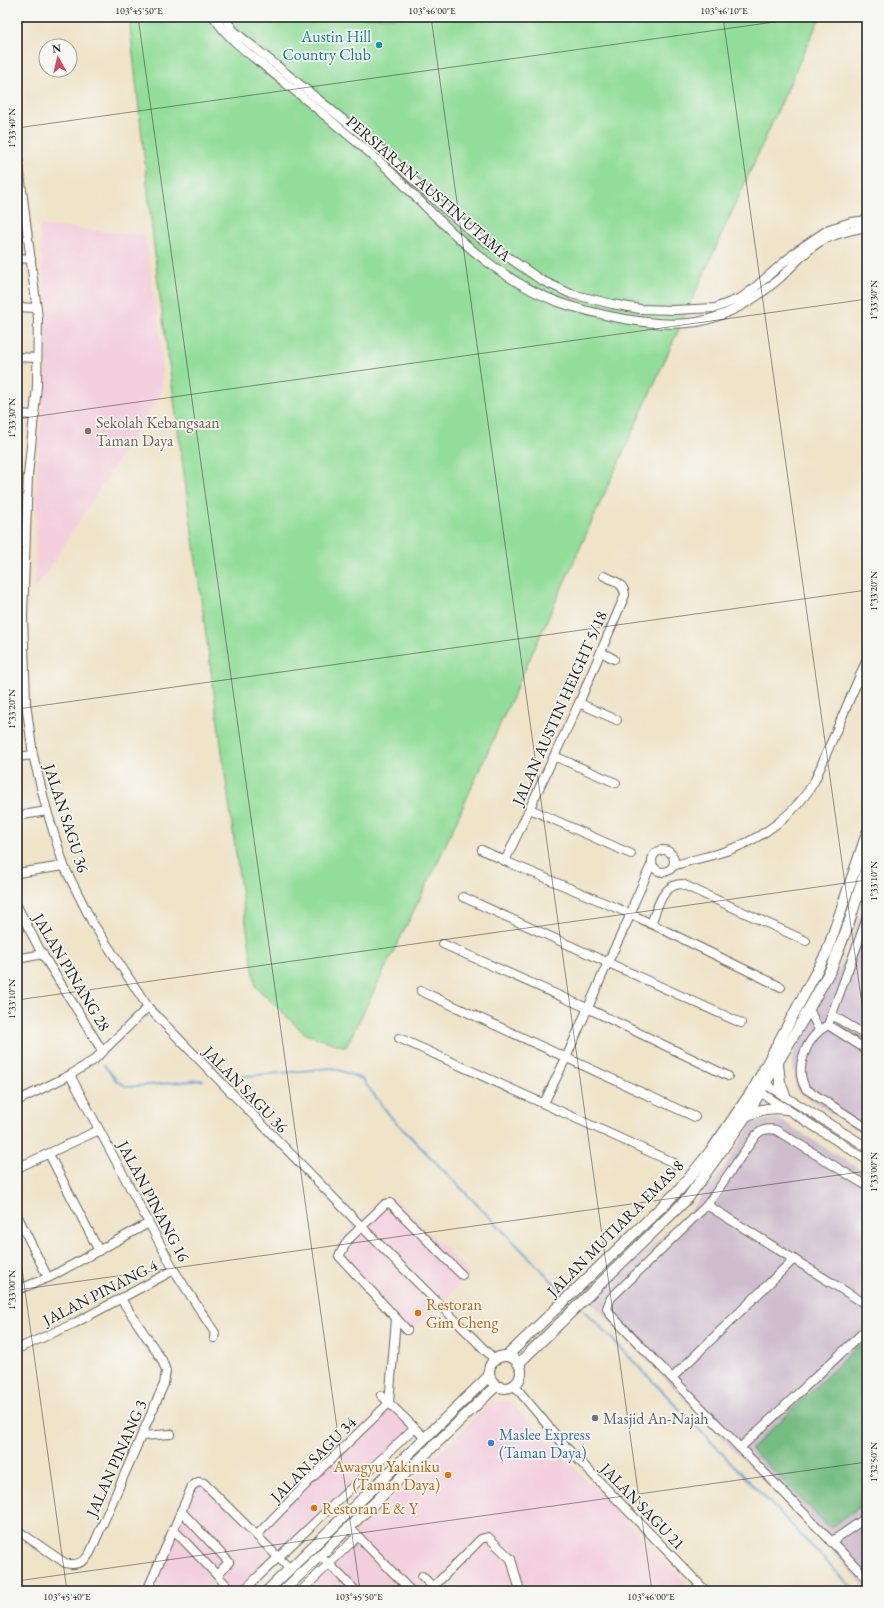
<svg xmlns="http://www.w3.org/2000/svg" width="884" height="1608" viewBox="0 0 884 1608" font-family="'EB Garamond',serif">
<rect width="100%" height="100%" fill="#f6f6f2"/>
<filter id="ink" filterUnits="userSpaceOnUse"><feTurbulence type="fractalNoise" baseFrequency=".025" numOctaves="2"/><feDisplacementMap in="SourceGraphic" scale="8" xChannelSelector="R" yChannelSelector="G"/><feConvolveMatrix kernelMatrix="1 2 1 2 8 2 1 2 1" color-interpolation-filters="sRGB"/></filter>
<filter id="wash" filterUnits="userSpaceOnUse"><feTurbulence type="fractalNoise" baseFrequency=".012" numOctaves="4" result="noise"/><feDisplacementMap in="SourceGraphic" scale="16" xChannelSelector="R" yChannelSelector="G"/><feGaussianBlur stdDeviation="0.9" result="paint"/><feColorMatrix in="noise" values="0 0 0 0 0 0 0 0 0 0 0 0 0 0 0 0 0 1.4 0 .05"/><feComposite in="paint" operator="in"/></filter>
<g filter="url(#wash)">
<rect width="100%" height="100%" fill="#efe3c8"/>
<g fill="#f3cfde">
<path d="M39 225 145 235 161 342 162 379 161 393 35 590 37 469 45 373 46 303Z"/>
<path d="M394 1198 471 1275 405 1336 333 1256 336 1246 345 1235 383 1199Z"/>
<path d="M389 1400 417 1428 247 1591H144L198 1480 256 1532Z"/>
<path d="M492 1401H509L694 1591H296Z"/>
</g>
<g fill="#cfbdce">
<path d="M867 896V1136L796 1090 792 1057 846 957Z"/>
<path d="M777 1118 867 1174V1337L752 1449 830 1528 867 1502V1588L591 1302 692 1209 726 1165 752 1122Z"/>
</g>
<path fill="#92dd99" stroke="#577c5a" d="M129 17H820L436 866 346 1047 305 1034 256 987 242 898 158 283Z"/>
<path fill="#75bc81" stroke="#486c4e" d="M867 1337V1502L830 1528 751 1449Z"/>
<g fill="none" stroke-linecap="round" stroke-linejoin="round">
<g stroke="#61a1d4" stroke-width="2">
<path d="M104 1065 117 1081 127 1087 203 1080"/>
<path d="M226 1078 333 1068 362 1079 391 1117 562 1291"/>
<path d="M584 1310 855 1591"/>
</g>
</g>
</g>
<g filter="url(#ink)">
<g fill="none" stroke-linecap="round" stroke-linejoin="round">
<defs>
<g id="minor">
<path d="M214 17C228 39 247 52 268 69 290 87 313 105 335 124 354 140 375 156 392 173 442 223 493 279 561 303 578 309 596 313 614 317 639 322 672 326 697 322 729 316 756 299 780 278 793 266 803 253 818 243 832 234 851 230 867 227"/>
<path d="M224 17 234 31 393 160 429 195 473 233 541 280 571 294 612 304 640 309 674 310 715 308 741 298 753 289 798 250 829 229 851 222 867 220"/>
<path d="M17 150 38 318 37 386 28 476 23 616 26 703 33 755 47 811 64 866 92 922 148 1007 362 1227 494 1359"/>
<path d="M17 258 31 259"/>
<path d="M17 307 37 308"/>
<path d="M17 357 37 358"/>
<path d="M17 414 35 415"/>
<path d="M601 652 614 659"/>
<path d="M579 703 617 720"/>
<path d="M554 756 616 783"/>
<path d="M17 757 33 755"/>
<path d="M530 809 631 854"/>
<path d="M17 816 47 811"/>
<circle cx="663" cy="861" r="11"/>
<path d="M482 850 505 861 631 914 781 987"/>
<path d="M505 861 579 703 625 595C624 583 614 581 604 576"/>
<path d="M673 866C690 860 708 857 726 851 761 840 798 812 815 780L867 659"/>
<path d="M17 873 64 866"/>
<path d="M463 897 741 1023"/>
<path d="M17 906 40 950 103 1052"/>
<path d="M867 918 828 1025C807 1036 793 1068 806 1089L867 1128"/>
<path d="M651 924C657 909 662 884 682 884L806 941"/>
<path d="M443 944 587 1008 728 1076"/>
<path d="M17 959 43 954"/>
<path d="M421 991 695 1117"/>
<path d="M809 1009 819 1030"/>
<path d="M832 1015 867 1036"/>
<path d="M828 1025 867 1050"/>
<path d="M399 1038 672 1162 675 1164"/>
<path d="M70 1075 174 1270 215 1333 214 1338"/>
<path d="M760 1081 867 1147"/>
<path d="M755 1089 867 1160"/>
<path d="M17 1101 70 1075 94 1060 148 1007"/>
<path d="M544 1103 566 1058 608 962 631 914 634 903 652 863"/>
<path d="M49 1154 99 1251"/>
<path d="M17 1168 99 1130"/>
<path d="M867 1186 776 1130C768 1128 762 1129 756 1135L707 1205 611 1298 607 1308 610 1314 637 1342 867 1578"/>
<path d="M707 1205 867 1305"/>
<path d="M17 1215 48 1278"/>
<path d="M17 1290 50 1277 149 1223"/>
<path d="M407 1330 339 1256 348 1240 385 1204 390 1203 462 1275"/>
<path d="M17 1349 75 1323 174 1270"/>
<path d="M672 1378 794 1259"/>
<path d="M514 1385 564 1445 706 1591"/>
<path d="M381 1395 425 1438"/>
<path d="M142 1436 171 1434"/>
<path d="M740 1448 867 1329"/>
<path d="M181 1511 229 1562 217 1575"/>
<path d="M349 1527 411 1591"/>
<path d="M173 1529 232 1591"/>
<path d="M17 1530 65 1563C76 1566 84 1563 90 1553L164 1384 166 1371 162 1360 121 1299"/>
<path d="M257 1535 321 1469 389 1403 396 1319"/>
<path d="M831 1542 867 1517"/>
<path d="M320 1555 356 1591"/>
<path d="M422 1576 437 1591"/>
<path d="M433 1587 481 1539 488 1537 511 1559 520 1591"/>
<path d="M147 1591 192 1486 198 1482 204 1483 290 1569"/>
<path d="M243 1591 414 1428"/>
<path d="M301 1591 358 1536"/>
</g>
<g id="major">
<path d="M778 1064 780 1082 785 1096"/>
<path d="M746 1116C759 1109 771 1107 786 1109"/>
<path d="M508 1355 680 1189 713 1148 754 1088 827 952 867 833"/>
<circle cx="505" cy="1372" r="16"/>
<path d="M519 1363 688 1198 746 1116 801 1023 832 967 849 923 867 865"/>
<path d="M267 1591 489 1376"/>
<path d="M283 1591 496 1386"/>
</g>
</defs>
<use href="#minor" stroke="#666258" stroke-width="10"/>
<use href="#major" stroke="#666258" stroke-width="12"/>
<use href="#minor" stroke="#fff" stroke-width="8"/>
<use href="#major" stroke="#fff" stroke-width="10"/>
</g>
</g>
<path fill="none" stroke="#1c1c1c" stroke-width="1" stroke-opacity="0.45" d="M138 17 360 1591M431 17 652 1591M723 17 867 1040M17 128 810 17M17 419 867 299M17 709 867 590M17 1000 867 880M17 1233 67 1591M17 1290 867 1171M17 1581 867 1462"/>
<circle fill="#0f9aa8" stroke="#f6f6f2" stroke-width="1.5" cx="379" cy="45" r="4"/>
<circle fill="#8d6e63" stroke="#f6f6f2" stroke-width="1.5" cx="88" cy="431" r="4"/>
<g fill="#e8710a" stroke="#f6f6f2" stroke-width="1.5">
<circle cx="418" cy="1313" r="4"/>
<circle cx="448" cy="1475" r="4"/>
<circle cx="314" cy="1508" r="4"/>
</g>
<circle fill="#6b7280" stroke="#f6f6f2" stroke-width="1.5" cx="595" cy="1418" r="4"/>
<circle fill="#3f7fe0" stroke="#f6f6f2" stroke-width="1.5" cx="491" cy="1443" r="4"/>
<g text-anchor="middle" stroke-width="3.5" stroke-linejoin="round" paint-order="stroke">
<g font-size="16" fill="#0d838f" stroke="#f6f6f2" text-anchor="end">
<text x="371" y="42">Austin Hill<tspan x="371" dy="18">Country Club</tspan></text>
</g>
<g font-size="16" fill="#1c1c1c" stroke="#f6f6f2">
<text transform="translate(429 188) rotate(41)" y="6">PERSIARAN AUSTIN UTAMA</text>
<text transform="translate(559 708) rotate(-66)" y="6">JALAN AUSTIN HEIGHT 5/18</text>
<text transform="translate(67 818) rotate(72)" y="6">JALAN SAGU 36</text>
<text transform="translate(72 972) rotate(59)" y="6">JALAN PINANG 28</text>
<text transform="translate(246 1089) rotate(46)" y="6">JALAN SAGU 36</text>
<text transform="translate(154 1201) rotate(62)" y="6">JALAN PINANG 16</text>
<text transform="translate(615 1228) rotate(-45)" y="6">JALAN MUTIARA EMAS 8</text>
<text transform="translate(100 1292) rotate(-27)" y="6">JALAN PINANG 4</text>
<text transform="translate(116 1458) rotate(-66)" y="6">JALAN PINANG 3</text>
<text transform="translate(313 1459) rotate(-45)" y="6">JALAN SAGU 34</text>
<text transform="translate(643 1506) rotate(46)" y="6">JALAN SAGU 21</text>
</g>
<g font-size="16" fill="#785e54" stroke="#f6f6f2" text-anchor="start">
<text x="96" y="428">Sekolah Kebangsaan<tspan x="96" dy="18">Taman Daya</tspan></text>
</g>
<g font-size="16" fill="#c56008" stroke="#f6f6f2" text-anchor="start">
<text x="426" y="1310">Restoran<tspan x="426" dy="18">Gim Cheng</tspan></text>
<text x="440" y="1472" text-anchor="end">Awagyu Yakiniku<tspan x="440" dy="18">(Taman Daya)</tspan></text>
<text x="322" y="1514">Restoran E &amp; Y</text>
</g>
<g font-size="16" fill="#5b616d" stroke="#f6f6f2" text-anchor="start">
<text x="603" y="1424">Masjid An-Najah</text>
</g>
<g font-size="16" fill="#366cbe" stroke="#f6f6f2" text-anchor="start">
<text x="499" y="1440">Maslee Express<tspan x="499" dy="18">(Taman Daya)</tspan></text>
</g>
</g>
<rect width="884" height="1608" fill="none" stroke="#f6f6f2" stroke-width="44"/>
<g transform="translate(58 58) rotate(352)"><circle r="19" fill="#f6f6f2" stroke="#9f9f9c"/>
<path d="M0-3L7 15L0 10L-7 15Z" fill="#d1495b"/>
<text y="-6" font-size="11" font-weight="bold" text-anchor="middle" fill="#1c1c1c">N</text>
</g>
<rect x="22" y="22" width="840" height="1564" fill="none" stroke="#1c1c1c" stroke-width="1.5"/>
<g font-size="10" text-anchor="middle" fill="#1c1c1c">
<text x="139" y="14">103°45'50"E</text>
<text x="432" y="14">103°46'00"E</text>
<text x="724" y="14">103°46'10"E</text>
<text transform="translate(11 128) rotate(-90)" y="4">1°33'40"N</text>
<text transform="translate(873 300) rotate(-90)" y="4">1°33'30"N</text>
<text transform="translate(11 418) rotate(-90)" y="4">1°33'30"N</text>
<text transform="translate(873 591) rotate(-90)" y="4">1°33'20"N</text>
<text transform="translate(11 709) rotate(-90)" y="4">1°33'20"N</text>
<text transform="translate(873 881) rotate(-90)" y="4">1°33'10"N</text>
<text transform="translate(11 999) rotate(-90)" y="4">1°33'10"N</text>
<text transform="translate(873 1172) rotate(-90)" y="4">1°33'00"N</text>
<text transform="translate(11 1290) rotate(-90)" y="4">1°33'00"N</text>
<text transform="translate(873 1462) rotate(-90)" y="4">1°32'50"N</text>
<text x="67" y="1600">103°45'40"E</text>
<text x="359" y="1600">103°45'50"E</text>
<text x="651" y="1600">103°46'00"E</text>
</g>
</svg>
